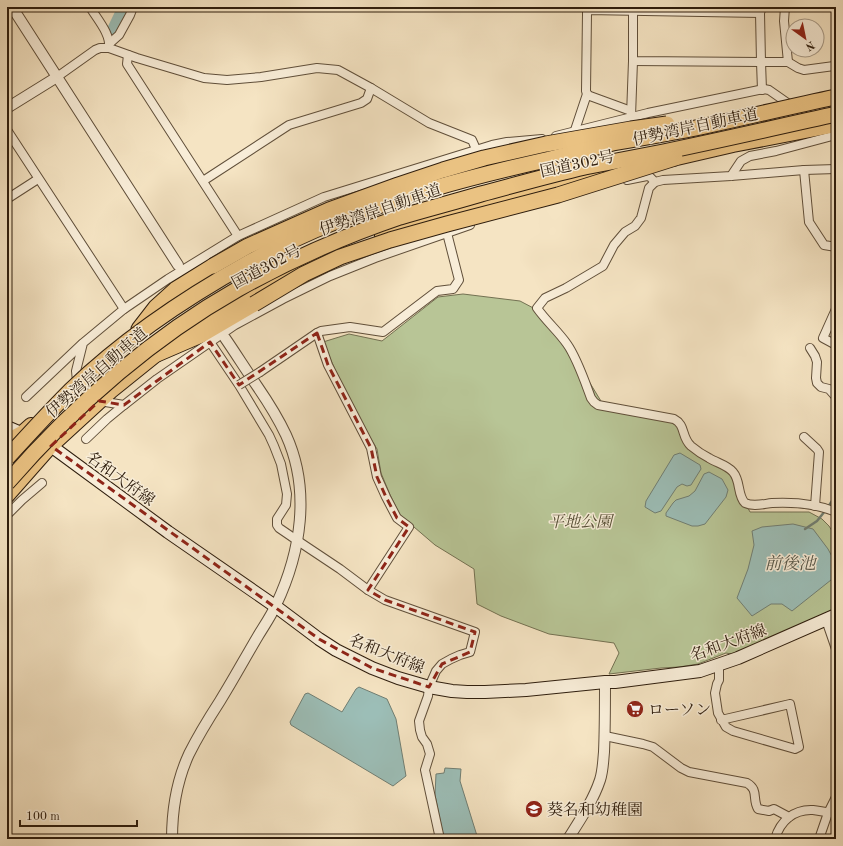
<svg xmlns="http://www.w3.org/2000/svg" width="843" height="846" viewBox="0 0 843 846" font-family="'Old Standard TT','Noto Serif JP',serif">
<rect width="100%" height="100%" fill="#f5e4c3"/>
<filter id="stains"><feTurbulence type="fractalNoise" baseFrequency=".005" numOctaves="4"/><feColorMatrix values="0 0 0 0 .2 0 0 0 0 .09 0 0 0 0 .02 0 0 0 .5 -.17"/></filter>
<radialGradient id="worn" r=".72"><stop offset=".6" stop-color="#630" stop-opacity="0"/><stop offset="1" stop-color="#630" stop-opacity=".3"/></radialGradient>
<path fill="#b8c596" stroke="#737152" d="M463 294 520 301 539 311 563 339 604 406 662 417 679 427 694 446 728 470 750 512H809L822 519 829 526 836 537V611L736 655 726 653 698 664 679 667 661 668 609 674 619 653 614 643 549 634 501 616 477 604 474 569 435 545 400 515 391 497 381 473 377 449 350 404 323 342 349 334 382 341 438 297Z"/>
<g fill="#9cbeb7" stroke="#707e73">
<path d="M680 453 700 465 701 469 691 485 687 486 682 484 677 487 661 511 655 513 645 507 646 501 674 455Z"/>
<path d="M709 472 722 479 728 490 726 497 705 524 698 526H692L666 516V513L673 503 676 500 689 496 695 491 704 474Z"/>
<path d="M793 524 813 529 828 549 836 564V576L792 611 782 604H771L752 616 737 598 748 569 754 545 752 531 762 527Z"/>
<path d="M359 687 387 699 396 719 406 776 393 786 291 725 290 722 305 694 308 693 342 712 356 689Z"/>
<path d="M445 768 461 769 460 781 478 839H444L435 795 436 774 444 773Z"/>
</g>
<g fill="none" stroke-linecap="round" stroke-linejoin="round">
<g stroke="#707e73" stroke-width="2.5">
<path d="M828 507 832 501H836"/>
<path d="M805 529 817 521 825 511"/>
</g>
<path stroke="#9cbeb7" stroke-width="14" d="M113 32 125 7"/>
<defs>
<g id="minor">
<path d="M90 7C97 19 111 34 109 48"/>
<path d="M633 7V61L761 62 760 13 762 7"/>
<path d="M785 7 784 21 788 62"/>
<path d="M110 43 119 35 130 15 133 7"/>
<path d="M128 55 127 64 238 236"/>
<path d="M57 77 95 50 100 48H109L137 58 204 78 227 80 261 77 317 68 338 70 371 88 429 123 472 140 476 149"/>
<path d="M762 90 761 62H788L798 68 804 70 834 66"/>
<path d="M631 111 590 96 587 94 586 91 587 13V10L760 13"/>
<path d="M631 116 633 61"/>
<path d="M7 130 124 309"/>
<path d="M575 130 587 94"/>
<path d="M556 136 648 113 764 89 769 90 789 104"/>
<path d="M804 170 809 222 824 245 836 247"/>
<path d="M731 176 741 161 750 156 776 151 836 135"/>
<path d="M627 180 647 176 650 177 655 182 663 180 731 176 804 170 836 169"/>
<path d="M203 181 289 125 361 103 367 99 371 88"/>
<path d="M655 182 649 188 641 218 635 226 625 232 614 245 603 266 566 288 545 298 537 308C546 321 558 331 567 344 577 358 585 382 591 398L594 402 598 405 674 419C686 425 681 437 691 446 697 451 703 455 709 458 717 463 727 465 733 472 741 481 737 495 745 503 753 507 763 504 772 503 793 502 817 504 836 512"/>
<path d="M7 199 38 179"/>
<path d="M836 309 823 338 836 345"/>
<path d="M317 333 328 365 371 448 377 477 386 497 397 518 409 527 368 590"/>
<path d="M210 342 239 385 269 435 274 446 281 464 287 494 286 505 277 519V525L279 528 298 541 340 569 368 590 385 600 475 632 470 652 460 655 451 659 442 664 436 671 429 687 428 696 419 721 420 730 422 737 427 744 430 754 425 770 440 839"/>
<path d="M810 348 815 356 817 362 816 378 817 383 821 387 829 389 836 397"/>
<path d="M260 372 317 333 321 331 350 327 383 332 437 291 453 289 459 280 447 233"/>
<path d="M77 381 76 371 83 343 124 309 168 279 238 236 324 197 492 145 507 142 542 139"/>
<path d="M26 397 82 344"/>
<path d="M99 401 124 405 157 379 235 325 283 299 330 276 375 258 470 225"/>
<path d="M804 437 817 449 819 452 815 506"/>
<path d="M86 439 107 419 124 405"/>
<path d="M7 515 22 500 42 483"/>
<path d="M826 620 836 649"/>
<path d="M719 664V680L717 684 715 693 718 713 726 727 733 731 795 749 799 747 790 704 721 720"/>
<path d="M605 736 643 744 653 747 681 768 689 772 747 783C759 790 752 799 758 809L769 811 774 809 789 817"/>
<path d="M775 839C780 821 794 809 813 810 821 811 828 813 836 813"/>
<path d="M819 839 828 813 836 797"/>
</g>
<g id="tertiary">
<path d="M12 7 178 265"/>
<path d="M7 108 57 77"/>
<path d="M172 839C172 810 177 780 189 754 198 736 209 718 220 701 233 680 245 658 258 636 264 626 271 616 276 605 301 552 311 490 286 435 278 418 268 402 257 386 246 370 236 354 225 338"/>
<path d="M568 839C580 820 593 801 600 780 603 771 603 762 604 752 605 729 605 705 605 682"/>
</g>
<path id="secondary" d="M7 427 51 446 168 532 275 606 319 639 336 650 372 668 398 678 429 687 452 691 467 692H485L526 690 605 682H615L700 671 738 658 836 615"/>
<g id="trunk">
<path d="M664 161 733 145 836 125"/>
<path d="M382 235 494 200 568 181 611 173"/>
<path d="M7 441 22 433 31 425"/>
<path d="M7 496 51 446 111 391 157 354 184 334 250 292 301 265 340 250"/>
</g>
<g id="motorway">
<path d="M139 329 156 307 176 289 213 266"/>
<path d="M157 354 201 335 254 304"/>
</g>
</defs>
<use href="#minor" stroke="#604f3a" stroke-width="10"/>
<use href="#tertiary" stroke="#604f3a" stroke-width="12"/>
<use href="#secondary" stroke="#2e1d0d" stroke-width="14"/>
<use href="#trunk" stroke="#2e1d0d" stroke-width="16"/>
<use href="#motorway" stroke="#2e1d0d" stroke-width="17"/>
<use href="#minor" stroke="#f8edd8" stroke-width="8"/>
<use href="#tertiary" stroke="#f8edd8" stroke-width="10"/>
<use href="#secondary" stroke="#f8edd8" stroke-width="12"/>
<use href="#trunk" stroke="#eac282" stroke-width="14"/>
<use href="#motorway" stroke="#eac282" stroke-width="15"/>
<defs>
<path id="minor-bridge" d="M239 385 260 372"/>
<g id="motorway-bridge">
<path d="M213 266 248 246 329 210 398 185 443 170 484 158 546 144 631 129 667 124"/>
<path d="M254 304 304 274 340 257 390 240 447 224 558 195 675 158"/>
<path d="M7 458C28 435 49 412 71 390 123 340 185 298 248 263 270 251 292 240 315 230 390 198 470 177 550 159 571 154 592 148 613 143 639 138 665 134 691 129 739 119 788 107 836 97"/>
<path d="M7 483C73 407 150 339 238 289 290 260 344 236 400 217 427 209 454 202 481 194 515 185 550 175 585 167 611 162 637 157 663 152 721 140 778 127 836 114"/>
</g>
</defs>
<use href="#minor-bridge" stroke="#604f3a" stroke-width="10" stroke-linecap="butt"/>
<use href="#motorway-bridge" stroke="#2e1d0d" stroke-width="17" stroke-linecap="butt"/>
<use href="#minor-bridge" stroke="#f8edd8" stroke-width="8"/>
<use href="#motorway-bridge" stroke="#eac282" stroke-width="15"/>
</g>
<path fill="none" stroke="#8f2418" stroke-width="3" stroke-dasharray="8 5" stroke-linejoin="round" d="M317 333 328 365 371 448 377 477 386 497 397 518 409 527 368 590 385 600 475 632 470 652 442 664 429 687 372 668 319 639 51 446 99 401 124 405 210 342 239 385Z"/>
<defs>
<symbol id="supermarket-disc" viewBox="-11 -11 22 22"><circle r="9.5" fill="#8f2418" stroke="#f8edd8"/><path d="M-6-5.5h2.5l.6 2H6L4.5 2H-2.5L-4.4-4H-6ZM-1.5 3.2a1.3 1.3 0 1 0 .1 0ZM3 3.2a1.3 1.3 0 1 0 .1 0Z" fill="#fff"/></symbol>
<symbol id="school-disc" viewBox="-11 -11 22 22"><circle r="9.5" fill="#8f2418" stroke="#f8edd8"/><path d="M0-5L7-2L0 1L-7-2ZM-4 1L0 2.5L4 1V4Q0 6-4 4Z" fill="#fff"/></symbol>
</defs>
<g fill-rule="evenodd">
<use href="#supermarket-disc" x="625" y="699" width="20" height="20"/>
<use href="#school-disc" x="524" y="799" width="20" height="20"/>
</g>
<g text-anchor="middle" stroke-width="3" stroke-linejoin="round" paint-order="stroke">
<g font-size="16" fill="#2e1d0d" stroke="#f8edd8">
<text transform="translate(695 126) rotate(-12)" y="6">伊勢湾岸自動車道</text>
<text transform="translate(577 163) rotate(-12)" y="6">国道302号</text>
<text transform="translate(380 209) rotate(-19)" y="6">伊勢湾岸自動車道</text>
<text transform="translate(266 266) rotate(-28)" y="6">国道302号</text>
<text transform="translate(96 372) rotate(-41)" y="6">伊勢湾岸自動車道</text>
<text transform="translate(121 478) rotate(36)" y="6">名和大府線</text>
<text transform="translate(728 642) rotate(-20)" y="6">名和大府線</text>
<text transform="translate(387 653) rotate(22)" y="6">名和大府線</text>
</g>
<g font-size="16" font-style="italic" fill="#574f36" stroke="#f8edd8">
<text x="580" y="527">平地公園</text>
</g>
<g font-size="16" fill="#2e1d0d" stroke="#f8edd8" text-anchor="start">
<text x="648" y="715">ローソン</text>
<text x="547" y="815">葵名和幼稚園</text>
</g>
<g font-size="17" font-style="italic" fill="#545548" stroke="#f8edd8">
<text x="790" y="569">前後池</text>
</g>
</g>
<rect width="843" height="846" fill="none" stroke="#f5e4c3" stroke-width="24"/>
<rect x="8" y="8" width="827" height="830" fill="none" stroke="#2e1d0d" stroke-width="2"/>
<rect x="12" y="12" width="819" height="822" fill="none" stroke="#2e1d0d"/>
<g transform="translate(805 38) rotate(147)"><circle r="19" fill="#f8edd8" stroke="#a79a87"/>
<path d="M0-3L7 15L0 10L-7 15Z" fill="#8f2418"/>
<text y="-6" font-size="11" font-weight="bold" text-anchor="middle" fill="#2e1d0d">N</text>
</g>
<path d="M20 820v6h117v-6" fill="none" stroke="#2e1d0d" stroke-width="2"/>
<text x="26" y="820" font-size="12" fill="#2e1d0d" stroke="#f8edd8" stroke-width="3" paint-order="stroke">100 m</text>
<rect width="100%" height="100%" filter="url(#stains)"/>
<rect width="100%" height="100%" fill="url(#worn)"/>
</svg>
